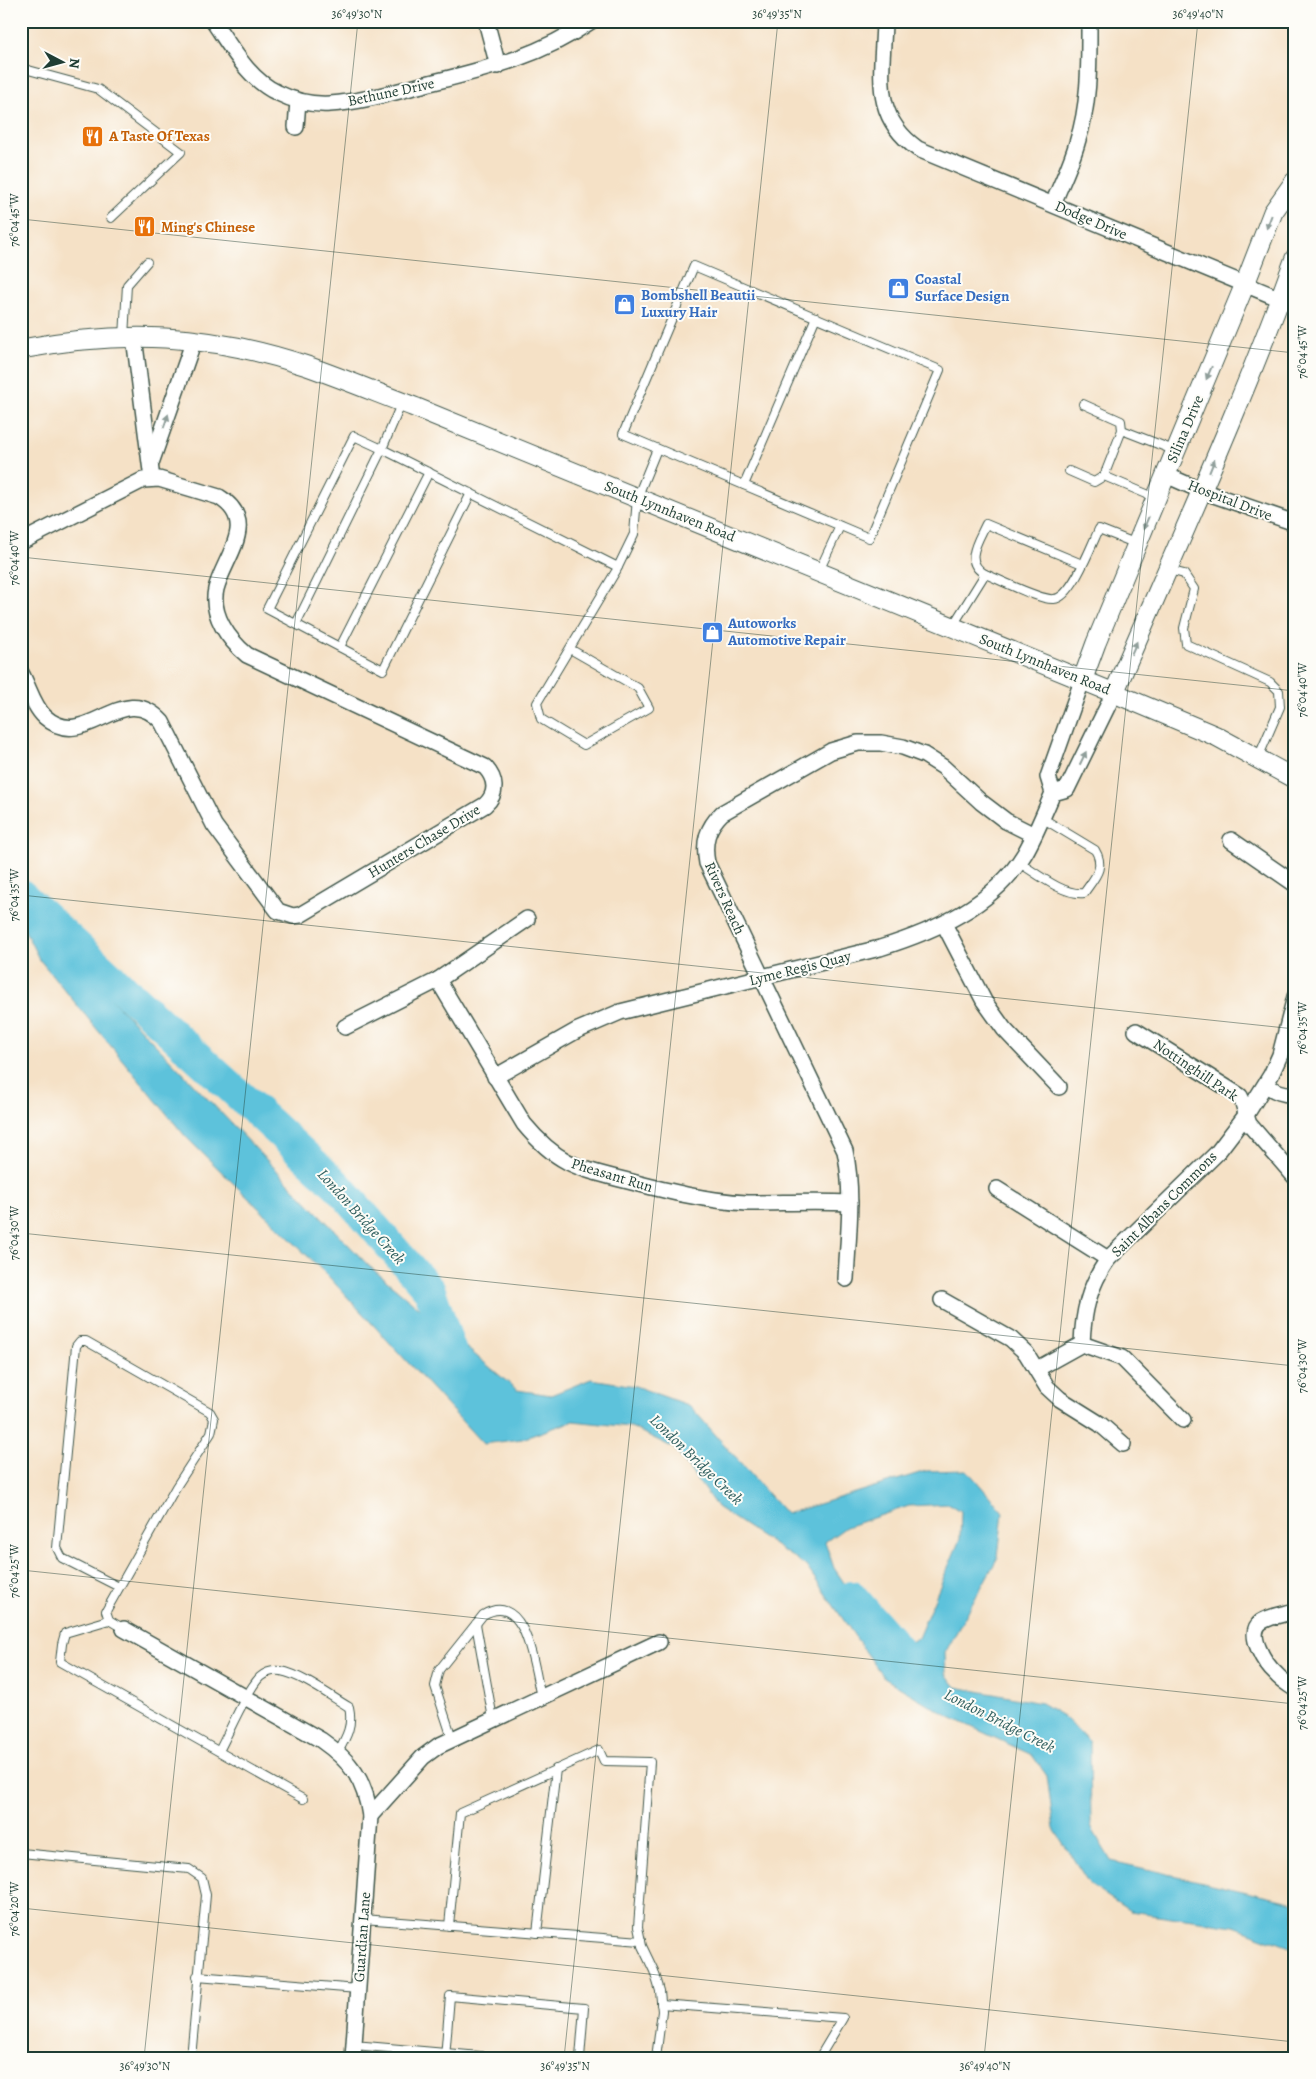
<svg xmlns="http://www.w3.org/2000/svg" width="1316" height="2079" viewBox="0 0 1316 2079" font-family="Alegreya,serif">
<rect width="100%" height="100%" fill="#fdfcf7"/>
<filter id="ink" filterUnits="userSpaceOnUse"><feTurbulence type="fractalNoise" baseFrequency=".02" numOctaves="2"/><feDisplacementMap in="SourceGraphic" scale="10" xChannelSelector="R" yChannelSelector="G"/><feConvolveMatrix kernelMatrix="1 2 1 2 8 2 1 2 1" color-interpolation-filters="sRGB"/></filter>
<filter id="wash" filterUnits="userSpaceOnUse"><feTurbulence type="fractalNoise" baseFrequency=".0096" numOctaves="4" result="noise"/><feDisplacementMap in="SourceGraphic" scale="20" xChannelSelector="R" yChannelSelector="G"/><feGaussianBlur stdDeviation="1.12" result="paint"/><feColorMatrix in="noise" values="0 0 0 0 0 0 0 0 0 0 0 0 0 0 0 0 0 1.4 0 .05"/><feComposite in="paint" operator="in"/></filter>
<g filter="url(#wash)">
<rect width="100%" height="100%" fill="#f5e1c6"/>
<path fill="#5dc2db" stroke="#3e8088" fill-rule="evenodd" d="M21 880 66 952 369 1266 517 1390 551 1395 591 1379 635 1386 690 1406 786 1514 926 1471 967 1470 1003 1512 998 1557 945 1653 946 1674 956 1687 1041 1703 1063 1716 1090 1742 1091 1827 1111 1861 1295 1903V1949L1234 1926 1130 1911 1090 1885 1054 1829 1047 1776 1032 1755 948 1716 884 1678 806 1566 717 1507 674 1448 631 1427 573 1421 522 1439 483 1444 329 1277 186 1137 39 959 21 923ZM950 1504 961 1511 960 1539 918 1638 905 1645 891 1642 853 1596 834 1568 825 1542 846 1527 909 1506Z"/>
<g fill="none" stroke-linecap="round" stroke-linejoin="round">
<g stroke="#5dc2db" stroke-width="32">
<path d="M21 895 337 1185 430 1291 457 1370"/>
<path d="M852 1597 920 1675"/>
</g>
</g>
</g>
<g filter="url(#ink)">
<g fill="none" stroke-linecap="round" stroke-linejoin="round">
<defs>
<g id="service">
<path d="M21 68 98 89 181 152 111 218"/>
<path d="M694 266 940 370 869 538 623 434Z"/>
<path d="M124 337 127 285 147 262"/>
<path d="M402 402 382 449 618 567"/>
<path d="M1083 404 1121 421 1122 430"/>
<path d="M1069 471 1094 482 1104 476"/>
<path d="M744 485 816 317"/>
<path d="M1156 498 1104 476 1122 430 1176 451"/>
<path d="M1169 570 1184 574 1194 589 1184 628 1186 644 1270 682 1279 691 1280 707 1258 758"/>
<path d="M819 571 840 526"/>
<path d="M985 574C963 562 978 541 986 524L1082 564"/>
<path d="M296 624 382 449 354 436 267 609 383 670 471 493"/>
<path d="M952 627 985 574C999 579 1041 601 1054 599 1072 598 1092 544 1099 529L1137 544"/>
<path d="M340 647 429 472"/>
<path d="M570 649 638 688 649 708 584 745 541 719 537 703 616 571 634 534 637 498 657 449"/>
<path d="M1018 862C1036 873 1064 896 1084 893 1094 878 1106 868 1095 850L1042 818"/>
<path d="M119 1587 62 1558 57 1548 76 1346 80 1341H86L210 1412 214 1419 211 1433 176 1487 106 1611 109 1620 124 1629"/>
<path d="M109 1620 65 1633 62 1644 60 1662 303 1799"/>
<path d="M476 1624 493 1719"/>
<path d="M452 1738 435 1686 439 1670 483 1615C527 1589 534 1669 541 1697"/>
<path d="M219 1751C229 1733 246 1691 260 1677 266 1672 274 1670 281 1671 300 1674 332 1697 349 1707 353 1725 347 1736 338 1752"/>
<path d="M21 1853 189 1869 202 1878 206 1895 191 2058"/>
<path d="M363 1919 641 1941"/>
<path d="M449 1926 460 1813 599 1750 604 1761 650 1762 638 1927 642 1946 654 1971 660 1991 662 2011 656 2058"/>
<path d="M537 1933 556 1769"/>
<path d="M197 1976 358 1989"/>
<path d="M661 2004 843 2018 819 2058"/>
<path d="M354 2045 503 2058"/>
<path d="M445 2058 450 1996 584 2008 580 2058"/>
</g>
<g id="minor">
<path d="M213 21C231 47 249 80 278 93 294 101 312 105 330 104 362 102 394 92 426 84 486 69 539 57 591 21"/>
<path d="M486 21 498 66"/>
<path d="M884 21C883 73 870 115 918 149L1295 305"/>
<path d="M296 127 298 101"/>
<path d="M1053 204C1061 184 1071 164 1077 143 1090 104 1089 62 1089 21"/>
<path d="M134 337 152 479"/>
<path d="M151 463 194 340"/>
<path d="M1166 475 1202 491 1295 523"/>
<path d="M21 542 143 480 159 479 219 497C260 522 224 557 216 589 210 615 229 640 247 655L485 767C496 779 498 793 485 805L300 915 293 916 278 911 214 825 162 722C122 677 86 754 45 717 33 706 29 687 21 673"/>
<path d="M1053 793 1067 789 1114 693"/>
<path d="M1231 840 1295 884"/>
<path d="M944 924 984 1001 1004 1029 1059 1087"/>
<path d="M438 980 524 1124C558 1165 578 1168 628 1181 667 1191 706 1201 747 1203 782 1203 816 1201 850 1203"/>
<path d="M345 1027 438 980 527 919"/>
<path d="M1136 1031 1240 1096C1245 1105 1245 1114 1249 1124L1295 1177"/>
<path d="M495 1077 576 1031 620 1012 880 948C935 931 994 905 1025 853 1036 834 1044 813 1053 793L1048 777 1082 681"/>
<path d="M1266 1085C1275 1091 1283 1095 1295 1094"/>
<path d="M997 1189 1108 1259"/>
<path d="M846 1279C848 1236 854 1193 845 1151L707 863C703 842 707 828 722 813L831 751 858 743H881L903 747 924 755 943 767 981 802 1006 821 1034 835"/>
<path d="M942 1300 1011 1339 1026 1353 1047 1387 1060 1399 1100 1424 1123 1444"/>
<path d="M1082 1344 1122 1358 1183 1420"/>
<path d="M1037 1369 1082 1344C1083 1312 1089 1286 1108 1259L1217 1153 1246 1115 1271 1075 1280 1055 1295 997"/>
<path d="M1295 1611C1285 1614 1270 1616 1261 1622 1245 1634 1266 1665 1276 1674 1281 1680 1288 1684 1295 1689"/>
<path d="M124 1629 321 1740C351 1761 365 1780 370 1816L353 2058"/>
<path d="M370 1816 423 1757 438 1746 659 1642"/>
</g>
<g id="tertiary">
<path d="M21 349C122 330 209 333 307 366 344 379 380 394 417 408L1114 693 1216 736 1295 779"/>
<path d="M1082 681 1096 643 1245 284 1273 212 1295 181"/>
<path d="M1114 693C1176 548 1242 405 1295 258"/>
</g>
</defs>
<use href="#service" stroke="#3f564a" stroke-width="10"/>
<use href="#minor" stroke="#3f564a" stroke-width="18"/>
<use href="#tertiary" stroke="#3f564a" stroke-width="21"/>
<use href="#service" stroke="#fff" stroke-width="8"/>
<use href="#minor" stroke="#fff" stroke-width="15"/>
<use href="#tertiary" stroke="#fff" stroke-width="19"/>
</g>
<defs><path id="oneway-solid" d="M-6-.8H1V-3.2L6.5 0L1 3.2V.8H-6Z" transform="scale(1.25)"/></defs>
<g fill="#8f9e9a">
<use href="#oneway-solid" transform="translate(1269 222) rotate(111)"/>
<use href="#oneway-solid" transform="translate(1209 373) rotate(113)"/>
<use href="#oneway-solid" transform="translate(166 421) rotate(-71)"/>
<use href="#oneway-solid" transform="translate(1212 466) rotate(-68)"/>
<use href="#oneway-solid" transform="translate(1146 523) rotate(113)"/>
<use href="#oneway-solid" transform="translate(1134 648) rotate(-66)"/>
<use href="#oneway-solid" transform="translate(1083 758) rotate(-64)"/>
</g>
</g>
<path fill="none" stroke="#1f3d34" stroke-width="1" stroke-opacity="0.45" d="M21 219 1295 353M21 557 1295 691M21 895 1295 1029M21 1233 1295 1366M21 1570 1295 1704M21 1908 1295 2042M144 2058 358 21M564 2058 778 21M984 2058 1198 21"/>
<defs>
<symbol id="restaurant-square" viewBox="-11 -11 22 22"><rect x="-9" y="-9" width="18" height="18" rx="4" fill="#e8710a" stroke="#fdfcf7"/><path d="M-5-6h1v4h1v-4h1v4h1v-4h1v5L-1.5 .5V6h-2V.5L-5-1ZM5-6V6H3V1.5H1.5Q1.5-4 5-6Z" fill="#fff"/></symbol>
<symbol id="shop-square" viewBox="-11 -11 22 22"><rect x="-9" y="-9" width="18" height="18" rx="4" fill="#3f7fe0" stroke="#fdfcf7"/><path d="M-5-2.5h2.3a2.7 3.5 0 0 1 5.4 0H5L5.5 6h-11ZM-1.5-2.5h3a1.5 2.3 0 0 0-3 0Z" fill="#fff"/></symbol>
</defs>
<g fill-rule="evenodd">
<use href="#restaurant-square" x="80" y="124" width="25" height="25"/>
<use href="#restaurant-square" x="132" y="214" width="25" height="25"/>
<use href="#shop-square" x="886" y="276" width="25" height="25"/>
<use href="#shop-square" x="612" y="292" width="25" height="25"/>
<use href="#shop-square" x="700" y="620" width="25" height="25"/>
</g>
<g text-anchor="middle" stroke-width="4" stroke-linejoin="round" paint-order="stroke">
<g font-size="15" fill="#1f3d34" stroke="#fdfcf7">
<text transform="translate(391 92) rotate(-12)" y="5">Bethune Drive</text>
<text transform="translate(1091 220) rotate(23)" y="5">Dodge Drive</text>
<text transform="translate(1185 429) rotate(-67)" y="5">Silina Drive</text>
<text transform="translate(1230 500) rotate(21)" y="5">Hospital Drive</text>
<text transform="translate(670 511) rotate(22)" y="5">South Lynnhaven Road</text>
<text transform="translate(1045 664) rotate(22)" y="5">South Lynnhaven Road</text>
<text transform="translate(424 841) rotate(-31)" y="5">Hunters Chase Drive</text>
<text transform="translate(725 898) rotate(66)" y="5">Rivers Reach</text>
<text transform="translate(800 968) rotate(-14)" y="5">Lyme Regis Quay</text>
<text transform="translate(1196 1070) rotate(34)" y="5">Nottinghill Park</text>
<text transform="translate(612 1175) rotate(17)" y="5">Pheasant Run</text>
<text transform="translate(1164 1204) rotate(-45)" y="5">Saint Albans Commons</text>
<text transform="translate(362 1937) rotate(-86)" y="5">Guardian Lane</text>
</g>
<g font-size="15" font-weight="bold" fill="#c56008" stroke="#fdfcf7" text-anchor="start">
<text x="109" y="141">A Taste Of Texas</text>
<text x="161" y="232">Ming's Chinese</text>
</g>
<g font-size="15" font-weight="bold" fill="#366cbe" stroke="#fdfcf7" text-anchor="start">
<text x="915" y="284">Coastal<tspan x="915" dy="17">Surface Design</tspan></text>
<text x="641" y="300">Bombshell Beautii<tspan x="641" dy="17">Luxury Hair</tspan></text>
<text x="728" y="628">Autoworks<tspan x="728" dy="17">Automotive Repair</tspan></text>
</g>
<g font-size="16" font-style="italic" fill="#2e5e5e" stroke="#fdfcf7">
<text transform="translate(362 1216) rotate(48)" y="6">London Bridge Creek</text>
<text transform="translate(697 1459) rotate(44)" y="6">London Bridge Creek</text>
<text transform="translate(1000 1720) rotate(27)" y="6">London Bridge Creek</text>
</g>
</g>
<rect width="1316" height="2079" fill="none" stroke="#fdfcf7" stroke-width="55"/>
<g transform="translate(62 62) rotate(96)" stroke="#fdfcf7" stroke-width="4" paint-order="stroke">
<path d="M0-4L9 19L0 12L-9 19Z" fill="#1f3d34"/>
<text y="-8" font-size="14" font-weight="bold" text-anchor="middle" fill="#1f3d34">N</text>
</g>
<rect x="28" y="28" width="1260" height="2024" fill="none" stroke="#1f3d34" stroke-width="2"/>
<g font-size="12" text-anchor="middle" fill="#1f3d34">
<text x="357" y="18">36°49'30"N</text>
<text x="777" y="18">36°49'35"N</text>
<text x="1198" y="18">36°49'40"N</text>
<text transform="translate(14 220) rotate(-90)" y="4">76°04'45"W</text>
<text transform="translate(1302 352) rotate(-90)" y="4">76°04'45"W</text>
<text transform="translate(14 558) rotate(-90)" y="4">76°04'40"W</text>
<text transform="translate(1302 690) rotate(-90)" y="4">76°04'40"W</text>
<text transform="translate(14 895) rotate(-90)" y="4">76°04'35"W</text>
<text transform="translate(1302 1028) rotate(-90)" y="4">76°04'35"W</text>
<text transform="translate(14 1233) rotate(-90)" y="4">76°04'30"W</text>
<text transform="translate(1302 1366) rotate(-90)" y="4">76°04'30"W</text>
<text transform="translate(14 1571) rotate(-90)" y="4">76°04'25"W</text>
<text transform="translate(1302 1703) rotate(-90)" y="4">76°04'25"W</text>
<text transform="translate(14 1909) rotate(-90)" y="4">76°04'20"W</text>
<text x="145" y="2070">36°49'30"N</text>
<text x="565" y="2070">36°49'35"N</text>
<text x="985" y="2070">36°49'40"N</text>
</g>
</svg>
